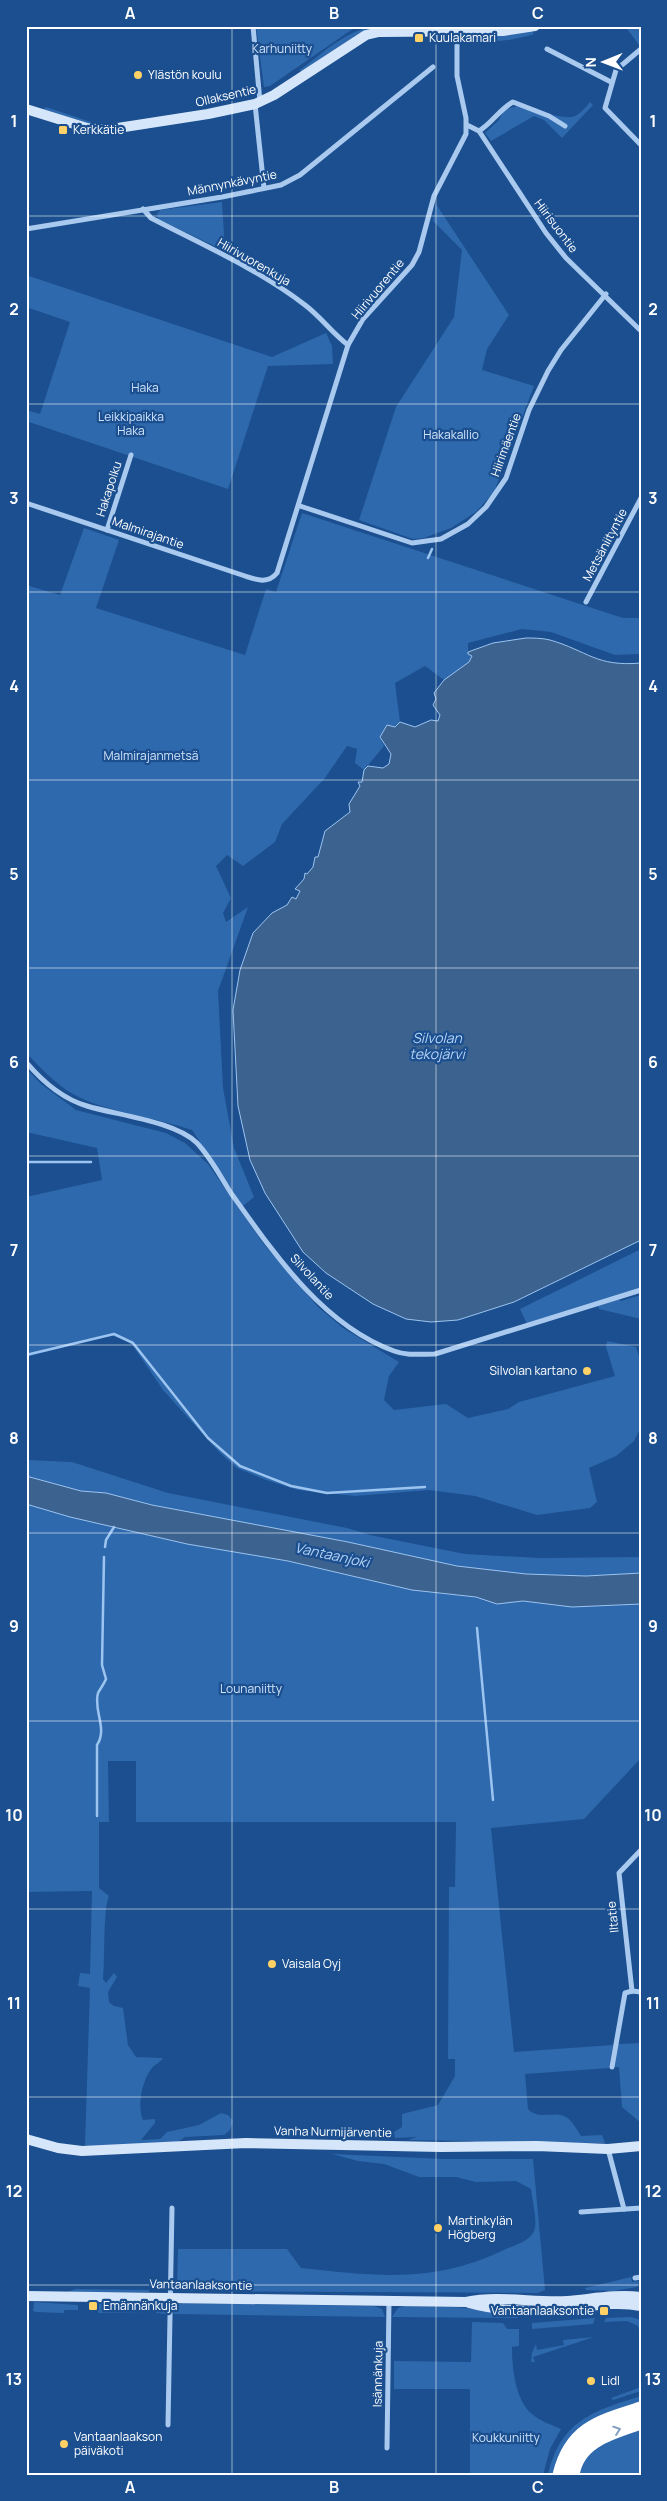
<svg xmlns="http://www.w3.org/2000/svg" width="667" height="2501" viewBox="0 0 667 2501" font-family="Manrope,sans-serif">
<rect width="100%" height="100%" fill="#1b4f8f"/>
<g fill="#2e69ad">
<path d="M256 26H357L270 86 264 87Z"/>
<path d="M381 26V28L355 36 301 73 300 70C323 53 350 26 381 26Z"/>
<path d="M625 26H641V43L639 45Z"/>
<path d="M532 31 534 34C519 39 489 45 476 38Z"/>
<path d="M590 102 593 105 562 138 544 120 534 116 491 141 485 133 499 120 504 110 523 104C533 109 565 121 575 116 581 113 586 107 590 102Z"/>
<path d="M46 107 91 122V124L43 110Z"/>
<path d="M222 202 225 251 158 219 157 214 160 210Z"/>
<path d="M436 204 509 315 487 349 482 370 534 386 494 492 476 512 451 528 424 538 413 539 359 520 396 407 454 317 462 250 433 221Z"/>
<path d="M26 275 272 357 326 333 332 346 333 364 268 366 228 489 26 421V410L40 414 70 322 26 307Z"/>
<path d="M302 513 623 618H641V654L615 655 551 632 522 629 468 643V654L472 656 469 662 444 680 425 666 395 683 400 722 380 737 384 746 364 770 355 763 357 749 347 746 325 778 282 824 275 842 243 866 227 855 216 866 231 898 223 913 226 922 248 907 218 991 223 1088 234 1148 254 1197 243 1206 192 1130C155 1117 105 1112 73 1094 55 1084 40 1067 26 1053V585L60 595 84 528 119 540 96 608 245 655 266 589 276 592Z"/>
<path d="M26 1068 41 1084 76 1110 166 1133 185 1143 208 1164 263 1243 318 1307 343 1328 399 1362 389 1376 384 1400 394 1410 446 1404 468 1418 508 1409 519 1402 615 1376 606 1347 607 1341 636 1347 641 1363V1427L634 1441 616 1456 589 1468 597 1502 590 1508 537 1515 475 1496 429 1490 355 1496 298 1490 266 1480 237 1468 219 1452 163 1390 131 1343 111 1335 26 1357V1197L102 1180 97 1148 26 1132Z"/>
<path d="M641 1249V1288L527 1324 520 1309Z"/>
<path d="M641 1295V1319L599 1309 598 1306 618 1299 621 1301Z"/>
<path d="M26 1460 72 1462 168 1493 347 1528 370 1535 465 1554 540 1558 641 1557V1573L586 1576 526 1574 457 1566 348 1542 152 1505 106 1493 81 1491 26 1476Z"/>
<path d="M26 1504 70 1517 187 1544 288 1561 412 1590 476 1597 497 1604 523 1601 572 1607 641 1604V1758L584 1819 491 1828 514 2052 613 2045 609 2068 525 2074 528 2109C539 2121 553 2110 566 2117 572 2120 577 2130 581 2136L602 2135 605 2143H473V2141L408 2140 417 2137 395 2138 394 2132 402 2127V2114L438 2105 455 2076V2059H448L449 1887H455L456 1822H136V1761H108L109 1822H99V1888L109 1896C103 1908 105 1961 103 1979L106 1983 114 1973 117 1977 108 1992 109 2002 114 2006 123 2008 128 2045 136 2057 163 2058C160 2063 155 2064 152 2068 142 2080 137 2106 143 2120L155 2119V2123L141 2140 160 2139 167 2132 199 2125 221 2113 228 2115 233 2121 230 2130 224 2135 185 2137 176 2143 91 2147 85 2145 90 1988 78 1986 80 1973 90 1974 92 1891 26 1892Z"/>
<path d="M641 2043V2123L622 2107 619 2067H614L618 2044Z"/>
<path d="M332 2154 444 2159H533L545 2290 538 2293 184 2291 177 2287 178 2249H287L301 2268C377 2276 434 2284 506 2249 515 2245 530 2241 534 2231 538 2221 532 2201 531 2189L516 2181 476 2182 456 2177H419L384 2164 358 2161Z"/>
<path d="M631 2277 632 2282 639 2281 637 2287 614 2291 586 2290 585 2288Z"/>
<path d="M76 2289 149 2290V2292H67Z"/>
<path d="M34 2302 78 2305V2310H64V2313L36 2312 33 2311Z"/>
<path d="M115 2302 150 2303 149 2312 98 2313V2304Z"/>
<path d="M155 2303 163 2305 167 2314 156 2313Z"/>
<path d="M183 2303 374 2306 382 2309 385 2317 173 2314 179 2304Z"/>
<path d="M405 2306 453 2307 512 2312 518 2318 392 2317 398 2308Z"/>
<path d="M631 2317 641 2320V2337L638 2326 627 2321 604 2322 606 2318Z"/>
<path d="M595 2318 593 2324 532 2329V2323Z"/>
<path d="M472 2322 503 2323 507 2329H519V2346L512 2347C512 2367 515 2400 532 2414 540 2421 552 2425 561 2429L550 2449 543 2475H470V2389H394V2361L471 2362Z"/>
<path d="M594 2337 533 2357 535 2362H531L532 2353 536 2344 537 2350 564 2345 563 2340Z"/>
<path d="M641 2387V2391L613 2400 611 2398Z"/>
<path d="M641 2396V2405L555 2475H548C560 2421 593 2411 641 2396Z"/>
<path d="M641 2428V2475H575L595 2445Z"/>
</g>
<g fill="#3c6290" stroke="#9cc4f0">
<path d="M526 638C533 638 542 638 550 640 588 651 596 667 641 663V1240L514 1302 458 1320 431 1322 406 1319 373 1304 326 1273 303 1252 265 1193 250 1160 238 1106 233 1010 240 970 253 933 272 913 287 905 292 897 296 899 300 891 295 889 304 879 305 873 307 874 313 867 315 857H318L325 831 350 812 349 804 360 786 358 782H362L364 770 368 766 383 768 389 764 391 754 380 737 387 725 395 727 400 722 415 727 431 720 438 721 440 715 433 705 436 699 434 693 444 680 469 662 472 656 468 654V652L493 643Z"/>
<path d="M26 1476 81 1491 106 1493 152 1505 348 1542 457 1566 526 1574 586 1576 641 1573V1604L572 1607 523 1601 497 1604 476 1597 412 1590 288 1561 187 1544 70 1517 26 1504Z"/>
</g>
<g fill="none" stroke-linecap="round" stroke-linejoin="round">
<g stroke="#9cc4f0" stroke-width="2.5">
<path d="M428 558 432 549"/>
<path d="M26 1162H91"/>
<path d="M26 1355 114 1334 133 1343 208 1438 240 1466 291 1486 327 1493 425 1487"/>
<path d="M105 1547 106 1540 114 1527"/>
<path d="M477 1628 493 1800"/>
<path d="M97 1816V1745C108 1728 93 1711 98 1693 100 1689 104 1684 106 1679L102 1665 104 1557"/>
</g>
<g stroke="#a9c9ee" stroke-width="5">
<path d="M253 26 260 102"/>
<path d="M547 49 611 82"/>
<path d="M641 49 616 70 605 108 641 145"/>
<path d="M255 104 264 188"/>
<path d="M467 125 479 131 546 233 566 258 641 331"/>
<path d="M479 131C492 123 500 109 513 102L549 116 565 126"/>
<path d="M143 209 151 218C203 245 258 269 305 305 321 317 332 333 348 345"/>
<path d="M26 229 222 197 281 185 300 175 433 67"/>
<path d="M26 503 245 576C257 580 268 584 277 573L348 345 363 319 412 265 419 252 434 196 466 134V118L457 76V32"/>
<path d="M300 506 412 543 441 539 468 524 486 507 506 478 529 410 548 371 561 350 606 294"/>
<path d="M107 530 131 455"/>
<path d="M586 602 641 498"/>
<path d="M26 1062C42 1081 63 1099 87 1106 116 1115 175 1121 197 1143 211 1158 220 1176 231 1193 273 1252 322 1325 394 1351 407 1356 421 1354 435 1354L641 1290"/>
<path d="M632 1991 619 1873 641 1850"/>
<path d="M632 1991 641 1992"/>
<path d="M612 2067 625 1993 632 1991"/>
<path d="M608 2149 624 2209"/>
<path d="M581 2212 641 2208"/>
<path d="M635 2278 641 2277"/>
<path d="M168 2425 172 2208"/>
<path d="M387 2448 389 2301"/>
</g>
<g stroke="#d6e6fa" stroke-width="10">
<path d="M26 109 87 128 105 130 208 114 255 104 274 95 366 35 379 32 503 31 535 26"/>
<path d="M26 2139 58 2148 82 2151 246 2143 441 2147 537 2146 608 2149 641 2146"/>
<path d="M26 2296 466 2302C499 2295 534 2303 567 2301 592 2299 615 2294 641 2297"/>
<path d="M469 2303C501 2312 536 2312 568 2309 593 2306 616 2301 641 2306"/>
</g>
<g stroke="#fff" stroke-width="15">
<path d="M560 2475C571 2429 600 2422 641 2409"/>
<path d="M572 2475C577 2440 612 2432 641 2422"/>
</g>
</g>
<defs><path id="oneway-chevron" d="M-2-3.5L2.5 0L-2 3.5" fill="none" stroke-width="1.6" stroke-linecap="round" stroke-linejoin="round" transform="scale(1.25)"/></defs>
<use stroke="#829ec1" href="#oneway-chevron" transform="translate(617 2430) rotate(-19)"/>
<path fill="none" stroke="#fff" stroke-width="1" stroke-opacity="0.55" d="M232 26V2475M436 26V2475M26 216H641M26 404H641M26 592H641M26 780H641M26 968H641M26 1156H641M26 1345H641M26 1533H641M26 1721H641M26 1909H641M26 2097H641M26 2285H641"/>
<g fill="#ffd166" stroke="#1b4f8f" stroke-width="2">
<rect x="414" y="33" width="10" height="10" rx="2.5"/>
<circle cx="138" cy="75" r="5"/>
<rect x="58" y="125" width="10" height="10" rx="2.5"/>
<circle cx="587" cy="1371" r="5"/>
<circle cx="272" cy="1964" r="5"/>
<circle cx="438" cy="2228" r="5"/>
<rect x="88" y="2301" width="10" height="10" rx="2.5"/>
<rect x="599" y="2306" width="10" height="10" rx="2.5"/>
<circle cx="591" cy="2381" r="5"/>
<circle cx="64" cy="2444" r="5"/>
</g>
<g text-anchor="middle" stroke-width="4.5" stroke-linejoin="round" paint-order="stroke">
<g font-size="12" fill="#fff" stroke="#1b4f8f" text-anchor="start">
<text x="429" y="42">Kuulakamari</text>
<text x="148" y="79">Ylästön koulu</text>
<text x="73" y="134">Kerkkätie</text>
<text x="577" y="1375" text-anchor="end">Silvolan kartano</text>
<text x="282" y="1968">Vaisala Oyj</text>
<text x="448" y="2225">Martinkylän<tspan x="448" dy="14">Högberg</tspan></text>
<text x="103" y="2310">Emännänkuja</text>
<text x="594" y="2315" text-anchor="end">Vantaanlaaksontie</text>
<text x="601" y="2385">Lidl</text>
<text x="74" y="2441">Vantaanlaakson<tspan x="74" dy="14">päiväkoti</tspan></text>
</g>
<g font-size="12" fill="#cfe3fa" stroke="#1b4f8f">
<text x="282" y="53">Karhuniitty</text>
<text x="145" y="392">Haka</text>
<text x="131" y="421">Leikkipaikka<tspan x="131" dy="14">Haka</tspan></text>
<text x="451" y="439">Hakakallio</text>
<text x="151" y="760">Malmirajanmetsä</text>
<text x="251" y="1693">Lounaniitty</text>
<text x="506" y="2442">Koukkuniitty</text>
</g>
<g font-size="12" fill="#fff" stroke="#1b4f8f">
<text transform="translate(226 96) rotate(-13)" y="4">Ollaksentie</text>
<text transform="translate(232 183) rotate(-11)" y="4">Männynkävyntie</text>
<text transform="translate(556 226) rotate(53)" y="4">Hiirisuontie</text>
<text transform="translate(254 262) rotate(30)" y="4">Hiirivuorenkuja</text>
<text transform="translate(378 289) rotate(-50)" y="4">Hiirivuorentie</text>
<text transform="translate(506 445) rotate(-70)" y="4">Hiirimäentie</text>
<text transform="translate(109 489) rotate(-72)" y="4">Hakapolku</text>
<text transform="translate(148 533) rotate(19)" y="4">Malmirajantie</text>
<text transform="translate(605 545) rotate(-62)" y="4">Metsäniityntie</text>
<text transform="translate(312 1277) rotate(47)" y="4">Silvolantie</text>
<text transform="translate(613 1917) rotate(-96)" y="4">Iltatie</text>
<text transform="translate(333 2132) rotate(1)" y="4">Vanha Nurmijärventie</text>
<text transform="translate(201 2285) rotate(1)" y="4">Vantaanlaaksontie</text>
<text transform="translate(378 2374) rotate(-89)" y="4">Isännänkuja</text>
</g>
<g font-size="14" font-style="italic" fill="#b5d3f5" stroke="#1b4f8f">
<text x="437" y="1043">Silvolan<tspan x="437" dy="16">tekojärvi</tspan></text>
<text transform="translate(332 1555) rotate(12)" y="5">Vantaanjoki</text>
</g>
</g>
<rect width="667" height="2501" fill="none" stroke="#1b4f8f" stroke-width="55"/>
<g transform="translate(604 62) rotate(269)" stroke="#1b4f8f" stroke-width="4" paint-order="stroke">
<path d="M0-4L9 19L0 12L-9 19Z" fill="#ffffff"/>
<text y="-8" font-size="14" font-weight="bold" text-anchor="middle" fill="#ffffff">N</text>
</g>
<rect x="28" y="28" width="612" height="2446" fill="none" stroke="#fff" stroke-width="2"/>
<g font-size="16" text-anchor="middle" font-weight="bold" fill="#fff">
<text x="130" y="19">A</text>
<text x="334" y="19">B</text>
<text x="538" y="19">C</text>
<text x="14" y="127">1</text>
<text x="653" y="127">1</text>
<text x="14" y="315">2</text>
<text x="653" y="315">2</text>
<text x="14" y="504">3</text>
<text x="653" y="504">3</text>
<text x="14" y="692">4</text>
<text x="653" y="692">4</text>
<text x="14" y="880">5</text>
<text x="653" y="880">5</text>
<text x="14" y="1068">6</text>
<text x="653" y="1068">6</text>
<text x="14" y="1256">7</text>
<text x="653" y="1256">7</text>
<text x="14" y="1444">8</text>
<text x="653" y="1444">8</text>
<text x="14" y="1632">9</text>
<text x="653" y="1632">9</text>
<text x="14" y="1821">10</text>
<text x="653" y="1821">10</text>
<text x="14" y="2009">11</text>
<text x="653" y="2009">11</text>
<text x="14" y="2197">12</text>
<text x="653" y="2197">12</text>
<text x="14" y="2385">13</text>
<text x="653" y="2385">13</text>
<text x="130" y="2493">A</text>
<text x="334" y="2493">B</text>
<text x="538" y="2493">C</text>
</g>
</svg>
